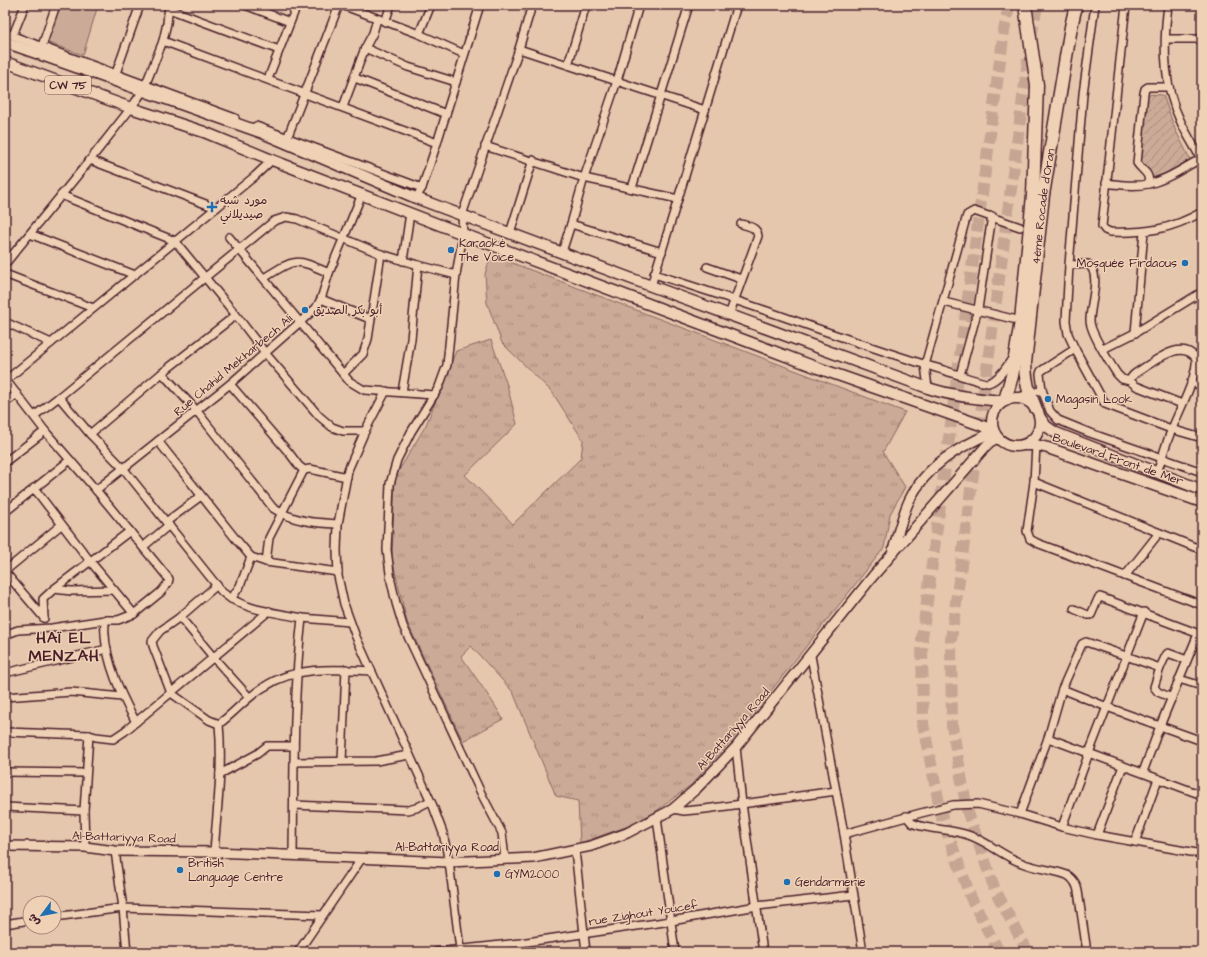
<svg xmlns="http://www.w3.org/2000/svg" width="1207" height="957" viewBox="0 0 1207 957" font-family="'Architects Daughter','Playpen Sans Arabic',sans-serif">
<defs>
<pattern id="park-tufts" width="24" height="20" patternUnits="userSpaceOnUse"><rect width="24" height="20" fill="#cbab97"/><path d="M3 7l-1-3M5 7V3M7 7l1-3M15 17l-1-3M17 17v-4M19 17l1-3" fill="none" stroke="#a78b7b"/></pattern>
<pattern id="garden-furrows" width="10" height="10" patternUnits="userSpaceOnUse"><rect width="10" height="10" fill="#cbab97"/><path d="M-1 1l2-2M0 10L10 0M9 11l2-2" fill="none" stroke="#a78b7b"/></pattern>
</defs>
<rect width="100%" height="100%" fill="#e5c7ad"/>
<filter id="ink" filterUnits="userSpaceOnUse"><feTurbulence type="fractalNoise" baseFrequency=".025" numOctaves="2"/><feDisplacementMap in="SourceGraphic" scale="8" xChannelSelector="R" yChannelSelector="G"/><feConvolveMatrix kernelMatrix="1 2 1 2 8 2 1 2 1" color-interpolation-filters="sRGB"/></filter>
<g filter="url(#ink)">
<path fill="url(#park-tufts)" stroke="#8a6561" d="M491 255 905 412 883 452 905 487 890 514 884 548 732 740 691 785 643 821 580 843 578 801 556 796 513 692 471 646 461 656 494 704 503 719 463 741 407 622 392 559 395 477 426 425 456 351 491 340 507 385 517 424 465 475 513 524 581 458 583 440 552 392 502 343 487 303 485 274Z"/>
<path fill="url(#garden-furrows)" stroke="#8a6561" d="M1146 94 1163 95 1175 129 1191 161 1157 178 1148 180 1138 168Z"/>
<path fill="#cbab97" stroke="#8a6561" d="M59 5H98L83 55 46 42Z"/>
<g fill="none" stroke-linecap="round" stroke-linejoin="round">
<g stroke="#c6a593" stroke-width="12" stroke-dasharray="12 6" stroke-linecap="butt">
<path d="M999 952 971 898 942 818 923 724 922 638 1004 31 1009 5"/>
<path d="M1028 952 995 890 967 810 952 726 951 640 1031 38 1037 5"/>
</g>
<defs>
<g id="minor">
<path d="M245 5 290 22"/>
<path d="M342 5 419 34 464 54"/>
<path d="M1095 5 1083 94 1069 265 1066 321 1068 334 1075 349 1105 404 1171 429 1202 438"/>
<path d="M1126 5 1102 226 1105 230 1110 232C1146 233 1170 230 1202 212"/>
<path d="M1168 5C1163 43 1163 85 1180 120 1186 134 1195 147 1202 161"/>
<path d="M169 9 279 50"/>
<path d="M385 22 391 5"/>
<path d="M5 33C82 61 158 90 235 118"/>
<path d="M419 34 431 5"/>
<path d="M13 35 25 5"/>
<path d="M1166 39H1202"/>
<path d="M163 41 437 143"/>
<path d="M42 46 56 5"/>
<path d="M365 48 408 67 456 82"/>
<path d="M519 49 705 110"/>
<path d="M568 65 586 5"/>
<path d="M116 73 140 5"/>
<path d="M355 78 446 114"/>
<path d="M268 79 297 5"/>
<path d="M343 107 365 48 373 33 377 19"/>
<path d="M256 126 422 188"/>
<path d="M286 141 339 5"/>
<path d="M485 146 584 178 678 199"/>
<path d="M90 160 216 208"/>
<path d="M1106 183C1120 185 1135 187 1148 184 1167 180 1185 167 1202 158"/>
<path d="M1148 184C1151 173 1142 171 1137 163L1144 93 1145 89 1148 87H1169"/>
<path d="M632 188 689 5"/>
<path d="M61 195 175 241 236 315 266 354 319 416 332 427 343 431H365"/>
<path d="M416 198 422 188 437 143 480 5"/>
<path d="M571 224 662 252"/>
<path d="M510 233 533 160"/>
<path d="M30 234 135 275"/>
<path d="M229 237 349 381 364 390 434 395"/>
<path d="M562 252 571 224 584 178 617 81 639 5"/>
<path d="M403 261 410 213"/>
<path d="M5 264 90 160 131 108 143 91 163 41 167 23 169 5"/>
<path d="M1069 265 1088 264C1102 274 1090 304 1090 320 1089 331 1110 363 1117 374L1122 379 1130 381"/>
<path d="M707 267 741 279"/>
<path d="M5 274 93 308"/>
<path d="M654 274C692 286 729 298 767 311 822 330 877 350 933 367 942 369 983 384 988 383 999 380 1007 366 1013 357"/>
<path d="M264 278C296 258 295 258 329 273"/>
<path d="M651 286 678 199 737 5"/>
<path d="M321 299 370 319"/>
<path d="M944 302 1021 321"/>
<path d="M729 315 758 236C757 227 748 226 741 224"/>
<path d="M5 322 51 343"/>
<path d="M1135 333 1144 232"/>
<path d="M1103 349 1135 333 1202 292"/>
<path d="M162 373 196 410 273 508C292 521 315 523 338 524"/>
<path d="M343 374 363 354 368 339 381 254"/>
<path d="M960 375 978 309 992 216"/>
<path d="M5 379 45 431 96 490 169 579 168 583 161 592 134 614 118 620H105L52 628 18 630 10 633 5 636"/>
<path d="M6 380 255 176 272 160"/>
<path d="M1191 382 1202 386"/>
<path d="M230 384 290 454 299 466 304 470 310 469 347 477"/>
<path d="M928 388 925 365 967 215 974 211 1020 227"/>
<path d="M1042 390 1040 374 1041 371 1075 349"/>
<path d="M386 391 365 431 348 470 338 524 337 550 338 576 344 604 356 637 433 806 443 833 449 862 460 949 463 952"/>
<path d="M402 392 411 339 418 265"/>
<path d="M59 397 90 434 123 468 222 592C244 611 275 612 302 618 293 697 294 776 293 855"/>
<path d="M1015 398 1042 390 1050 411 1058 420 1090 433 1202 472"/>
<path d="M5 403 17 394"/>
<path d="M1182 404 1136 386 1130 381C1131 374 1140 371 1145 367 1159 358 1182 340 1196 358"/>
<path d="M34 416 59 397 274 221 286 217 297 219 381 254 418 265 456 275"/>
<path d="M90 434 162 373 236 315"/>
<path d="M158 441 235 538 251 557 266 562 338 572"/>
<path d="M1036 445 1034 482 1027 531 1030 539 1037 543 1202 605"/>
<path d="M5 462 45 431"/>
<path d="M1157 473C1162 458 1166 443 1172 429 1179 410 1198 377 1196 358L1202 352"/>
<path d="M1034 482 1202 550"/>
<path d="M34 488 90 561 134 614"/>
<path d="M96 490 230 384 316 308 321 299 329 273 362 194"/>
<path d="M5 512 70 460"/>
<path d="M166 522 201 496"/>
<path d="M143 547 169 525"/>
<path d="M266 562 269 538 304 470"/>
<path d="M5 571 61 525"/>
<path d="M5 572 44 618"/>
<path d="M1125 576 1159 533"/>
<path d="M217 585 180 617 160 631 152 641 153 646 171 693 209 720 219 724C235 712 247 697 264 687 295 666 335 669 371 671"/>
<path d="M54 589 71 591 114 590"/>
<path d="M231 599 240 586 251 557"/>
<path d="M1074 609 1088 615H1091L1098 599 1100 597 1202 635"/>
<path d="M180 617 214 658 249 697"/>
<path d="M44 618 43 599 54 589 130 531"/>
<path d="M302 618 350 622"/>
<path d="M105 620C102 655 119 692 136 722"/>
<path d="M811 656 844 834 863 952"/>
<path d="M5 673 107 649"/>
<path d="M1179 679 1202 686"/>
<path d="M1062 689 1107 707 1202 741"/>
<path d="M5 697 71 692 122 697"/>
<path d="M1172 698 1158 692 1154 687 1160 668 1166 655 1168 653 1187 660"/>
<path d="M5 732 89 735 96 737 113 739 125 731 269 611"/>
<path d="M1048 738 1202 795"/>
<path d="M736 747 742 804 763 952"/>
<path d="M342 761 346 669"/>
<path d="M294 762 376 761 409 755"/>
<path d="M5 772 86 773"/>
<path d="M1143 772 1160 726 1198 634"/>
<path d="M220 774 257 754 267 746H294"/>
<path d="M294 805 408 810 416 808 430 801"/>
<path d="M5 807 84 811"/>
<path d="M673 809 684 811 705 809 836 791"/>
<path d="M1020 814 1048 738 1062 689 1082 644 1086 642 1092 644 1160 668"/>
<path d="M906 816 912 823 917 825C934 830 951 829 968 835 987 841 1003 856 1022 863 1035 869 1057 870 1069 876 1074 880 1077 885 1078 891L1087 952"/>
<path d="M657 818 675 952"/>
<path d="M1062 827 1089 753 1144 612"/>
<path d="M844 834 921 813 953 805 978 804 1020 814 1062 827 1097 835 1202 854"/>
<path d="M1097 835 1123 766"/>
<path d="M1135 842 1158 779"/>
<path d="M85 847 84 811 89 735"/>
<path d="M575 850 586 952"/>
<path d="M115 851 123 908 127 952"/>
<path d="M214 852C217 809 223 767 219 724"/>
<path d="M505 859 502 833 482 795 403 626 396 603 391 581 387 550 390 484 397 460 411 432 439 387 447 365 456 275 463 234 462 215 519 49 532 5"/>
<path d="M54 917 123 908 322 915"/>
<path d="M5 924 30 920"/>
<path d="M298 952 362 858"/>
<path d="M436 952 520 943 671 921 757 906 853 895"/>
</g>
<g id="secondary">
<path d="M893 550C898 534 902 516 909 501 926 465 959 447 993 432"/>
<path d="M5 846 85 847 115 851 214 852 449 862 533 858 591 846 627 833 673 809 697 788 736 747 873 576 986 446 990 442 997 438"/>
</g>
<g id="primary">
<path d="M5 42 260 132 416 198 651 286 928 388C952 396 977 399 1003 401"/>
<path d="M5 62 131 108 204 132 272 160 471 237 818 368 978 424 992 430"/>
<circle cx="1016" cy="422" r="24"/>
<path d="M1039 416 1046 426 1056 433 1202 490"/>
<path d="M1025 445H1036L1048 448 1202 502"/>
</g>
<g id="motorway">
<path d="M1005 400 1012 376 1021 321 1033 195 1037 85 1025 5"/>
<path id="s1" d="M1035 407C1028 392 1025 379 1025 363L1043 195 1071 27 1076 5"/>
</g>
</defs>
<use href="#minor" stroke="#4a1f2b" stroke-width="10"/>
<use href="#secondary" stroke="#4a1f2b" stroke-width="12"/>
<use href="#primary" stroke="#4a1f2b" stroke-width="13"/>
<use href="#motorway" stroke="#4a1f2b" stroke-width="15"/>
<use href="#minor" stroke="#efd2b5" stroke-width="7"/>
<use href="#secondary" stroke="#efd2b5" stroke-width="9"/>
<use href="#primary" stroke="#efd2b5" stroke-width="10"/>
<use href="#motorway" stroke="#efd2b5" stroke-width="12"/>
</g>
</g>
<g fill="#1f6fb2" stroke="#efd2b5" stroke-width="1.5">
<path d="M210 201h4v4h4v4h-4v4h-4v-4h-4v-4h4z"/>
<circle cx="451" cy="250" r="4"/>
<circle cx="1185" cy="263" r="4"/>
<circle cx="305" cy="310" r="4"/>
<circle cx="1048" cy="399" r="4"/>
<circle cx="180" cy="870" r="4"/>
<circle cx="497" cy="874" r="4"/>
<circle cx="787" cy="882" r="4"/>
</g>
<g text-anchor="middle" stroke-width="3" stroke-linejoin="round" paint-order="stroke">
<rect fill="#efd2b5" stroke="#7c5554" stroke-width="1" x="45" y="76" width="46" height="18" rx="3"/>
<g font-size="11" font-weight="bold" fill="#4a1f2b">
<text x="68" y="89">CW 75</text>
</g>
<g font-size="12" fill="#4a1f2b" stroke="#efd2b5" text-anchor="start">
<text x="220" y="204">مورد شبه<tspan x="220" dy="14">صيديلاني</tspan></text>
<text x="459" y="247">Karaoké<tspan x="459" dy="14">The Voice</tspan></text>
<text x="1177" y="267" text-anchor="end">Mosquée Firdaous</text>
<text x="313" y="314">أبو بكر الصديق</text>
<text x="1056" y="403">Magasin Look</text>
<text x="188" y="867">British<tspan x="188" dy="14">Language Centre</tspan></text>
<text x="505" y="878">GYM2000</text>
<text x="795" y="886">Gendarmerie</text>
</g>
<g font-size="12" fill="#4a1f2b" stroke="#efd2b5">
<text dy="4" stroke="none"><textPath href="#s1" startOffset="203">4ème Rocade d'Oran</textPath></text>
<text transform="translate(233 365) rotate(-40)" y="4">Rue Chahid Mekharbech Ali</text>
<text transform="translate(1118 459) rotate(19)" y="4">Boulevard Front de Mer</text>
<text transform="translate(733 729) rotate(-49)" y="4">Al-Battariyya Road</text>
<text transform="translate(124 837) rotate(2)" y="4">Al-Battariyya Road</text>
<text x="447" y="851">Al-Battariyya Road</text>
<text transform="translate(643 913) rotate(-9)" y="4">rue Zighout Youcef</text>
</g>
<g font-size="16" font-weight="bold" letter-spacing="1" fill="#4a1f2b" stroke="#efd2b5">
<text x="64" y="643">HAÏ EL<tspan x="64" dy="18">MENZAH</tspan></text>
</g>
</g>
<rect width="1207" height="957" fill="none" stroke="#efd2b5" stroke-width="20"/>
<rect x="10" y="10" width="1187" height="937" fill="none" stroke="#4a1f2b" stroke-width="1.5" filter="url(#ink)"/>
<g transform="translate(42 915) rotate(238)"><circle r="19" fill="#efd2b5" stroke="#ad8a7e"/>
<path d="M0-3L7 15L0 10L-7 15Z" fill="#1f6fb2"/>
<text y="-6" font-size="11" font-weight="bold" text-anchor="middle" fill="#4a1f2b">ش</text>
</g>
</svg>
